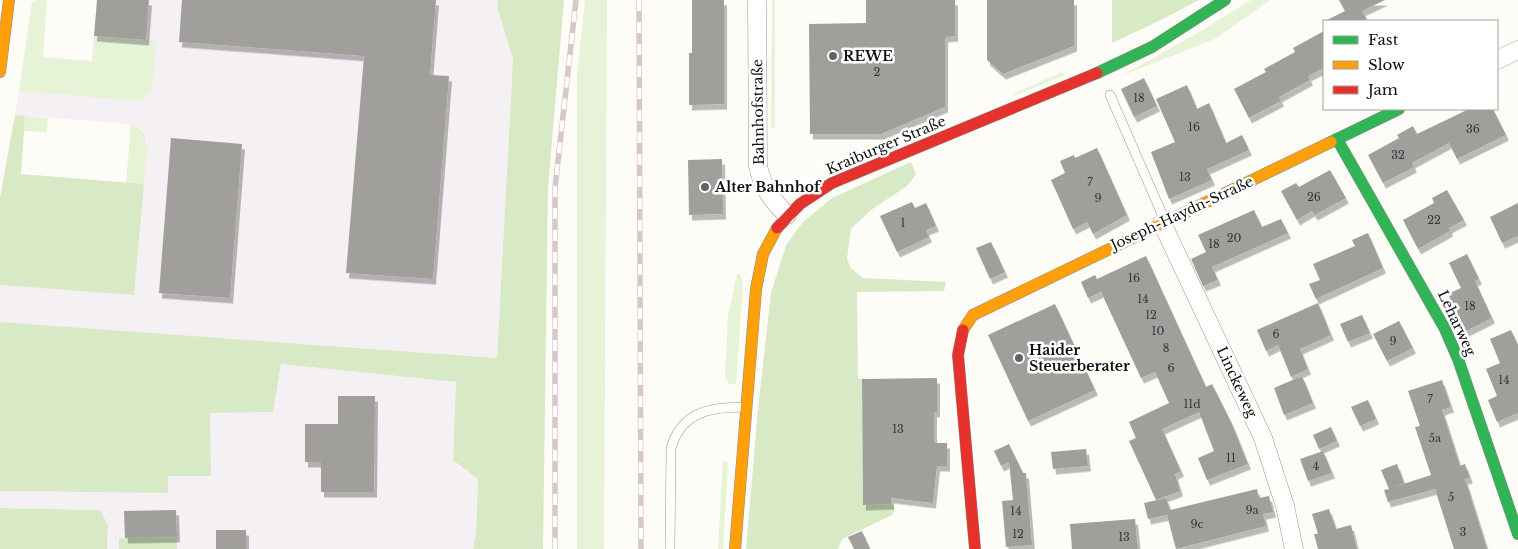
<svg xmlns="http://www.w3.org/2000/svg" width="1518" height="549" viewBox="0 0 1518 549" font-family="'Libre Baskerville',serif">
<defs>
<filter id="shadow"><feDropShadow dx="3" dy="5.5" stdDeviation="0" flood-color="#0004"/></filter>
</defs>
<rect width="100%" height="100%" fill="#fdfcf7"/>
<g fill="#f5f0f3">
<path d="M97 0H498L497 8 513 59 497 358 0 322V285L134 294 147 140 143 132 138 127 131 124 15 115 19 91 135 101 156 40 94 35Z"/>
<path d="M281 364 456 382 453 459 478 479 476 534 473 549H107L108 525 100 510 0 508V491L167 493V476H210L209 413 272 412Z"/>
</g>
<g fill="#e7f3d7">
<path d="M36 0H47L43 57 92 61 94 35 156 40 152 89 142 100 135 101 19 91 32 2Z"/>
<path d="M585 0H607L604 549H577V74Z"/>
<path d="M772 0H775V128H771Z"/>
<path d="M1251 0H1270L1215 39 1121 76 1196 34Z"/>
<path d="M1062 72 1066 75 1013 96 1015 93Z"/>
<path d="M25 116 48 118 47 132 24 131Z"/>
<path d="M131 124C156 133 145 163 144 184L126 183Z"/>
<path d="M737 274H740L743 283 736 384H729L725 376 728 316Z"/>
<path d="M723 460 728 463 723 549H718Z"/>
</g>
<g fill="#d8eac5">
<path d="M498 0H564L548 188 543 549H473L476 534 478 479 453 460 456 382 281 364 273 412 210 413 211 476H168V493L0 491V322L497 358 513 59 497 7Z"/>
<path d="M1112 0H1199L1163 19 1112 43Z"/>
<path d="M15 115 25 116 21 174 144 184 134 295 0 285V197Z"/>
<path d="M911 162 916 174 907 186 871 210 851 229 847 259 851 268 863 278 946 282 944 291 857 292 858 379H862L863 504H891L895 509 892 515 842 539 838 549H746L758 409 771 293 786 245 803 222 832 198Z"/>
<path d="M0 508 100 510 108 525 107 549H0Z"/>
<path d="M177 537V549H119V538Z"/>
</g>
<g fill="#a19f9c" filter="url(#shadow)">
<path d="M97 0H149L146 40 94 36Z"/>
<path d="M182 0H436L430 75 449 76 433 279 346 273 364 56 179 42Z"/>
<path d="M692 0H724V104L689 105V53H692Z"/>
<path d="M866 0H955V36L945 37V107L881 134H810L809 24 866 23Z"/>
<path d="M987 0H1074V46L1003 74 987 60Z"/>
<path d="M1339 0H1385L1362 11 1368 21H1325L1345 11Z"/>
<path d="M1324 31V68L1308 76 1310 80 1279 97 1281 101 1249 118 1234 89 1266 72 1264 69 1295 52 1293 48Z"/>
<path d="M1144 78 1157 106 1134 117 1121 89Z"/>
<path d="M1187 85 1197 109 1209 103 1226 143 1242 135 1249 150 1207 169 1212 180 1169 199 1151 152 1175 142 1156 99Z"/>
<path d="M1469 109H1493L1506 135 1457 159 1449 143 1412 163 1414 167 1383 183 1368 155 1399 138 1397 135 1413 126 1417 134Z"/>
<path d="M171 138 242 144 230 298 159 293Z"/>
<path d="M1097 148 1127 215 1093 234 1087 222 1073 229 1051 180 1065 173 1060 161 1074 155 1075 158Z"/>
<path d="M722 159 723 214 689 215 688 160Z"/>
<path d="M1330 170 1346 198 1315 215 1312 211 1297 220 1281 191 1296 183 1299 187Z"/>
<path d="M1447 190 1464 220 1449 228 1450 231 1418 249 1403 220 1434 203 1432 198Z"/>
<path d="M912 202 915 208 926 203 936 226 926 230 929 237 897 252 880 216Z"/>
<path d="M1518 203V236L1502 243 1490 217Z"/>
<path d="M1254 210 1262 227 1281 219 1288 233 1212 267 1218 280 1203 286 1191 259 1206 252 1198 235Z"/>
<path d="M1368 233 1383 268 1316 299 1309 284 1320 280 1313 264 1355 246 1352 240Z"/>
<path d="M991 242 1005 272 990 279 976 248Z"/>
<path d="M1467 254 1479 279 1475 281 1492 318 1466 331 1448 294 1461 288 1449 263Z"/>
<path d="M1146 256 1206 387 1212 384 1232 424 1248 464 1207 480 1198 458 1214 451 1199 412 1162 429 1181 471 1175 474 1180 491 1156 500 1129 441 1136 438 1129 422 1169 403 1155 372 1141 378 1101 292 1088 298 1081 282 1095 275 1097 279Z"/>
<path d="M1318 303 1331 335 1300 349 1308 369 1291 377 1278 345 1266 351 1257 330Z"/>
<path d="M1055 304 1095 390 1028 421 988 335Z"/>
<path d="M1362 315 1370 333 1348 342 1340 324Z"/>
<path d="M1399 321 1413 348 1387 361 1373 334Z"/>
<path d="M1511 330 1518 345V413L1497 422 1488 400 1497 396 1486 369 1500 363 1490 339Z"/>
<path d="M1302 376 1313 403 1284 415 1274 388Z"/>
<path d="M937 378V412H934V443H947V466H937L933 503 891 498V504L863 505 862 379Z"/>
<path d="M1442 380 1451 407 1442 410 1460 466 1465 464 1470 478 1465 479 1487 549H1454L1435 489 1388 502 1384 490 1389 489 1381 470 1397 464 1404 483 1394 487 1431 475 1415 427 1420 426 1408 391Z"/>
<path d="M338 396H375L374 492H321V462H305V424H338Z"/>
<path d="M1368 400 1376 419 1360 426 1351 407Z"/>
<path d="M1331 427 1337 441 1319 449 1313 435Z"/>
<path d="M1009 444 1023 473H1026L1032 545 1006 547 1002 501 1013 500 1009 462 1001 466 994 451Z"/>
<path d="M1086 449 1088 466 1053 469 1051 452Z"/>
<path d="M1323 451 1332 473 1308 481 1300 459Z"/>
<path d="M1257 489 1259 498 1269 496 1273 512 1263 514 1266 526 1176 549 1167 515 1148 519 1144 503 1166 498 1170 510Z"/>
<path d="M1329 509 1336 529 1351 525 1357 549H1318L1314 534H1318L1312 514Z"/>
<path d="M176 510 177 537 125 538 124 511Z"/>
<path d="M1135 519 1138 549H1072L1070 524Z"/>
<rect x="216" y="530" width="30" height="19"/>
<path d="M862 531 870 549H854L848 537Z"/>
</g>
<g fill="none" stroke-linecap="round" stroke-linejoin="round">
<defs>
<g id="lane">
<path d="M1110 95 1165 221"/>
<path d="M670 549 671 448C682 411 711 407 745 407"/>
</g>
<g id="street">
<path d="M757 0 758 166C763 188 771 199 787 215"/>
<path d="M1497 60 1518 50"/>
<path d="M1162 223 1263 438 1285 506 1294 549"/>
</g>
<g id="fast">
<path d="M1097 73 1152 47 1225 0"/>
<path d="M1337 139 1445 329 1458 359 1518 534"/>
<path d="M1331 142 1399 109"/>
</g>
<g id="slow">
<path d="M0 72 9 0"/>
<path d="M963 330 973 315 1331 142"/>
<path d="M735 549 756 289 763 254 777 228"/>
</g>
<g id="jam">
<path d="M777 228 800 204 832 183 1097 73"/>
<path d="M963 330 958 355 975 549"/>
</g>
</defs>
<use href="#lane" stroke="#979795" stroke-width="10"/>
<use href="#street" stroke="#979795" stroke-width="19"/>
<use href="#fast" stroke="#8e8d8b" stroke-width="12"/>
<use href="#slow" stroke="#8e8d8b" stroke-width="12"/>
<use href="#jam" stroke="#8e8d8b" stroke-width="12"/>
<use href="#lane" stroke="#fffffe" stroke-width="9"/>
<use href="#street" stroke="#fffffe" stroke-width="18"/>
<use href="#fast" stroke="#30b455" stroke-width="11"/>
<use href="#slow" stroke="#ff9f0a" stroke-width="11"/>
<use href="#jam" stroke="#e5322d" stroke-width="11"/>
<defs>
<g id="rail">
<path d="M639 0 641 549"/>
<path d="M555 549V188L576 0"/>
</g>
</defs>
<use href="#rail" stroke="#d9c6c7" stroke-width="5.5"/>
<use href="#rail" stroke="#fff" stroke-width="4" stroke-dasharray="11" stroke-linecap="butt"/>
</g>
<g fill="#646362" stroke="#fff" stroke-width="2">
<circle cx="833" cy="56" r="5"/>
<circle cx="705" cy="187" r="5"/>
<circle cx="1019" cy="358" r="5"/>
</g>
<g text-anchor="middle" stroke-width="5" stroke-linejoin="round" paint-order="stroke">
<g font-size="11" fill="#353434">
<text x="877" y="76">2</text>
<text x="1139" y="102">18</text>
<text x="1194" y="131">16</text>
<text x="1473" y="133">36</text>
<text x="1398" y="159">32</text>
<text x="1185" y="181">13</text>
<text x="1090" y="186">7</text>
<text x="1314" y="201">26</text>
<text x="1098" y="202">9</text>
<text x="1434" y="224">22</text>
<text x="903" y="227">1</text>
<text x="1234" y="242">20</text>
<text x="1214" y="248">18</text>
<text x="1134" y="282">16</text>
<text x="1143" y="303">14</text>
<text x="1470" y="310">18</text>
<text x="1151" y="319">12</text>
<text x="1158" y="335">10</text>
<text x="1276" y="338">6</text>
<text x="1393" y="345">9</text>
<text x="1166" y="352">8</text>
<text x="1171" y="372">6</text>
<text x="1504" y="384">14</text>
<text x="1430" y="403">7</text>
<text x="1192" y="408">11d</text>
<text x="898" y="433">13</text>
<text x="1435" y="442">5a</text>
<text x="1231" y="462">11</text>
<text x="1316" y="470">4</text>
<text x="1451" y="501">5</text>
<text x="1252" y="514">9a</text>
<text x="1016" y="515">14</text>
<text x="1197" y="528">9c</text>
<text x="1463" y="536">3</text>
<text x="1018" y="538">12</text>
<text x="1124" y="541">13</text>
</g>
<g font-size="14" font-weight="bold" fill="#111" stroke="#fff" text-anchor="start">
<text x="843" y="61">REWE</text>
<text x="715" y="192">Alter Bahnhof</text>
<text x="1029" y="355">Haider<tspan x="1029" dy="16">Steuerberater</tspan></text>
</g>
<g font-size="14" fill="#111" stroke="#fff">
<text transform="translate(758 112) rotate(-91)" y="5">Bahnhofstraße</text>
<text transform="translate(886 145) rotate(-23)" y="5">Kraiburger Straße</text>
<text transform="translate(1182 213) rotate(-25)" y="5">Joseph-Haydn-Straße</text>
<text transform="translate(1457 323) rotate(65)" y="5">Leharweg</text>
<text transform="translate(1237 382) rotate(65)" y="5">Linckeweg</text>
</g>
</g>
<rect x="1323" y="20" width="175" height="90" fill="#ffffff" stroke="#a0a0a0"/>
<rect x="1333" y="36" width="25" height="8" fill="#30b455" stroke="#a0a0a0"/>
<text x="1368" y="45" font-size="15" fill="#111111">Fast</text>
<rect x="1333" y="61" width="25" height="8" fill="#ff9f0a" stroke="#a0a0a0"/>
<text x="1368" y="70" font-size="15" fill="#111111">Slow</text>
<rect x="1333" y="86" width="25" height="8" fill="#e5322d" stroke="#a0a0a0"/>
<text x="1368" y="95" font-size="15" fill="#111111">Jam</text>
</svg>
